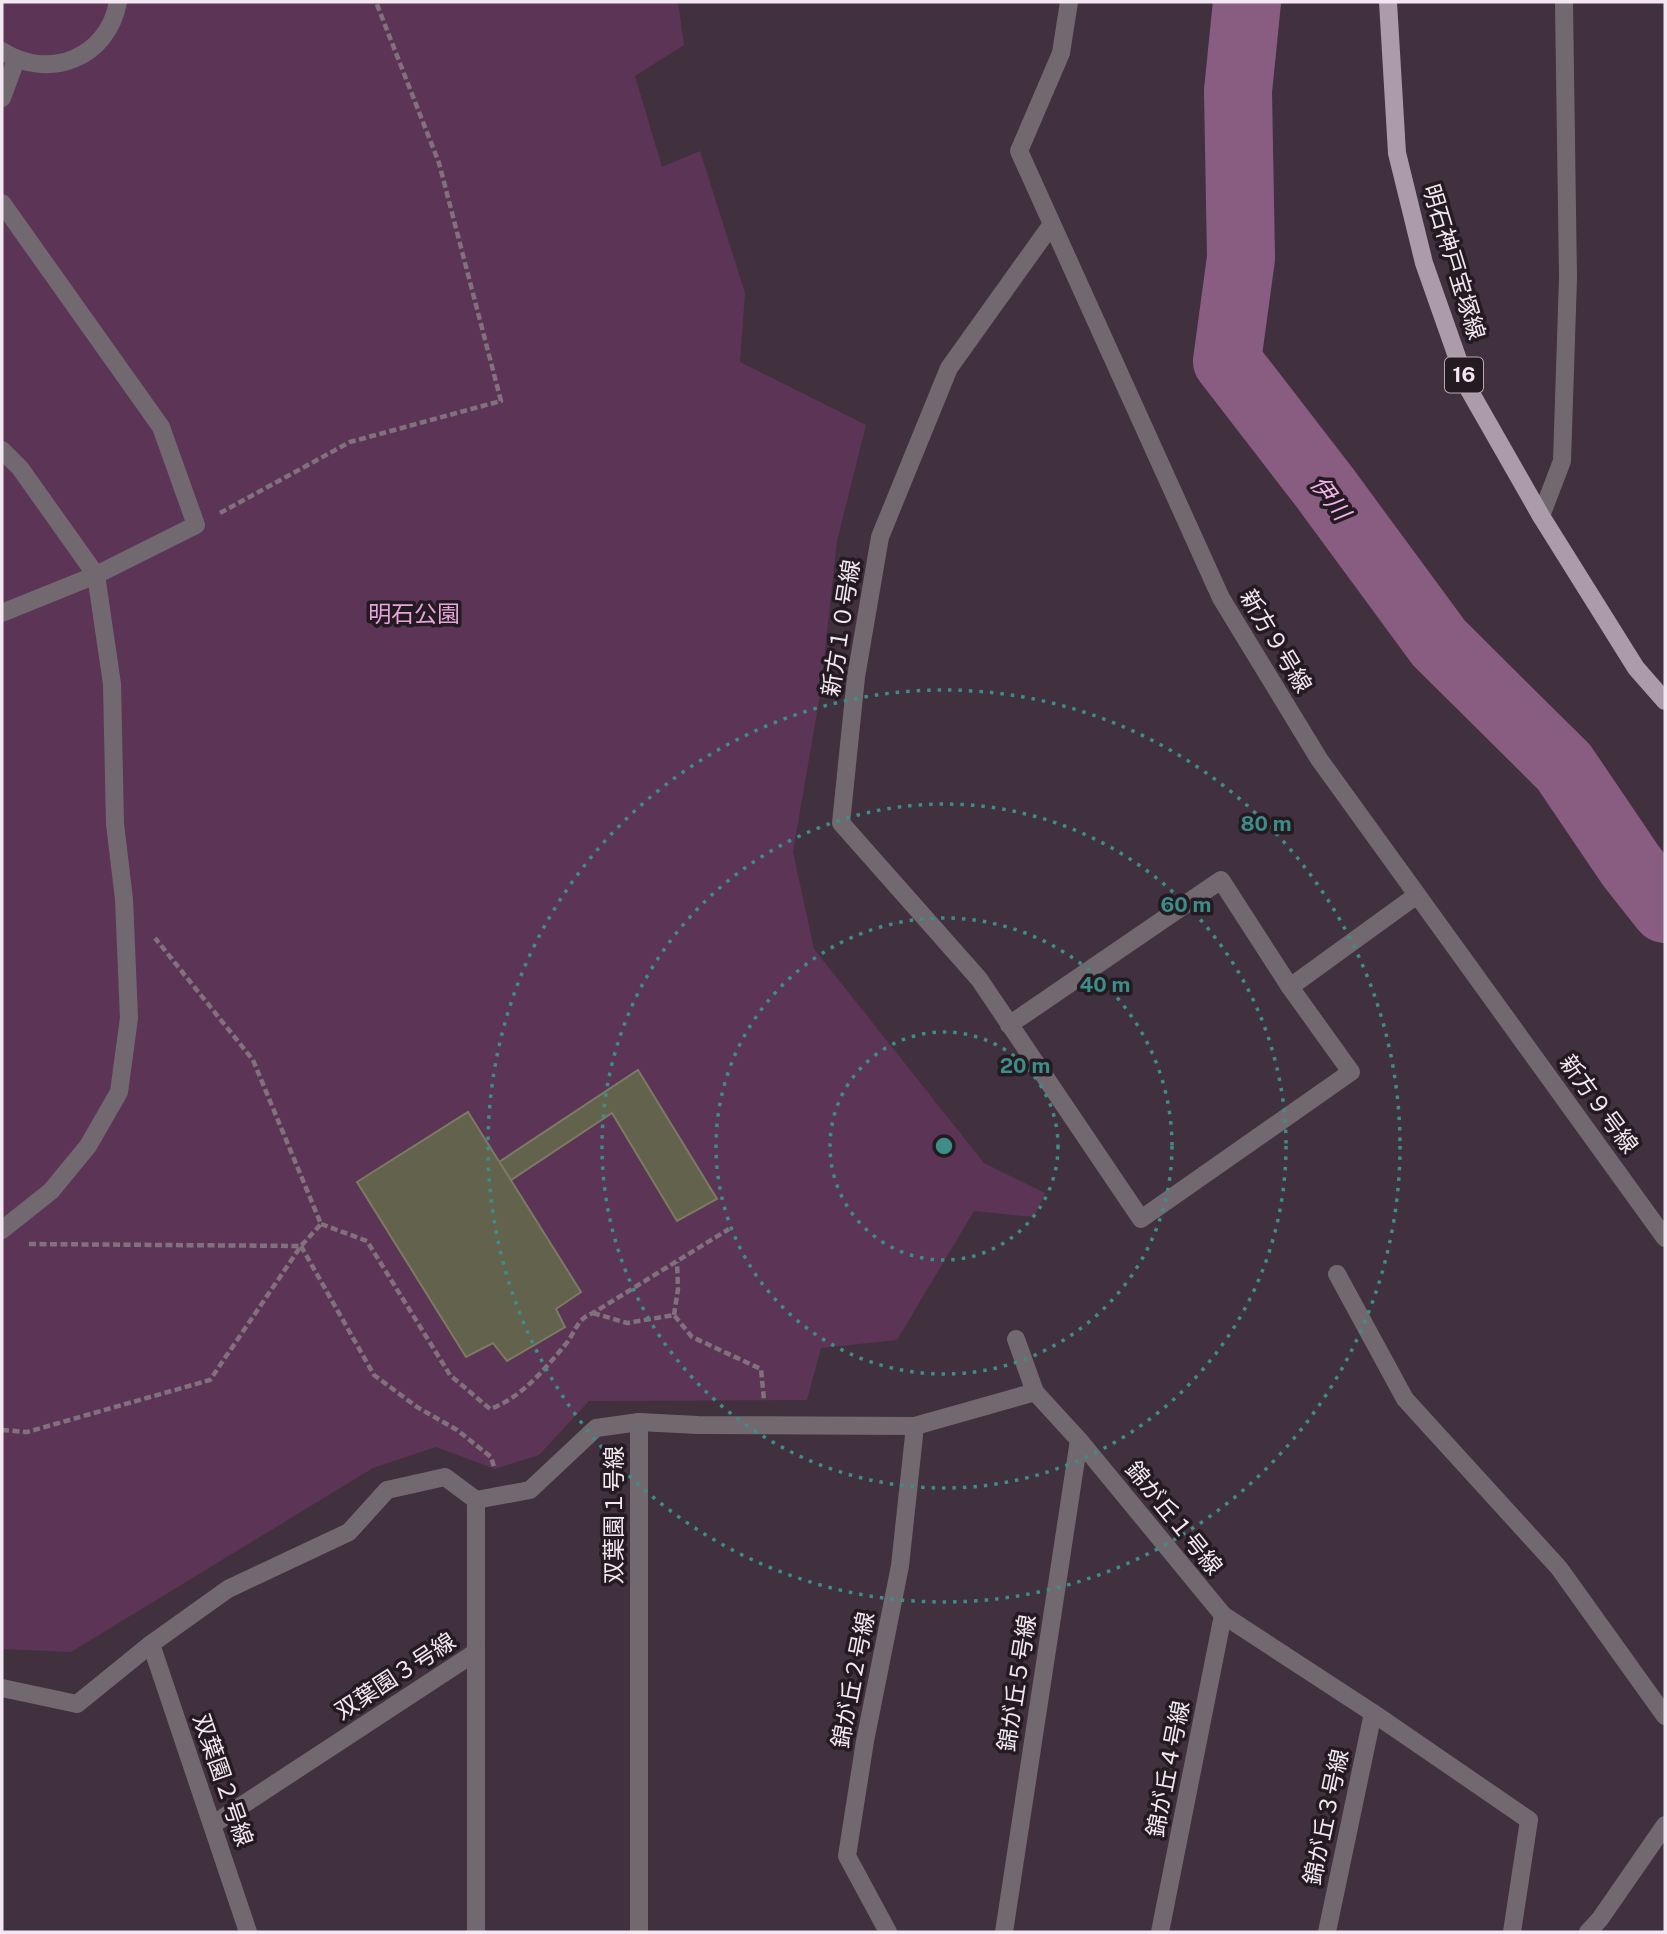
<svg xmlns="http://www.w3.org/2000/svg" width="1667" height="1934" viewBox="0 0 1667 1934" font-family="'Public Sans','Noto Sans JP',sans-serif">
<rect width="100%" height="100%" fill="#41303e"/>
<path fill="#5c3556" d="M2 2H678L684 45 635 76 662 167 700 151 745 293 740 362 866 425 837 541 820 695 793 852 814 949 984 1163 1045 1193 1034 1217 974 1211 897 1340 821 1348 807 1400 589 1401 539 1455 495 1469 436 1447 373 1468 71 1652 2 1649Z"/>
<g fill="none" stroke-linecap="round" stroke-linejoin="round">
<path stroke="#895d82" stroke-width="68" d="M1247 2 1238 91 1241 258 1227 361 1325 488 1439 643 1564 767 1631 866 1665 909"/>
</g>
<g fill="#63634d" stroke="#7b7b64" stroke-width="2">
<path d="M638 1070 717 1199 677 1221 612 1113 511 1180 499 1162Z"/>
<path d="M468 1112 581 1292 556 1309 565 1327 507 1361 493 1343 466 1357 357 1182Z"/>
</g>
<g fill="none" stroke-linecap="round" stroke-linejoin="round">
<g stroke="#80717d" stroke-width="4.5" stroke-dasharray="7 3.5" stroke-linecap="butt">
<path d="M220 513 350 442 501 401 439 163 376 2"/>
<path d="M321 1224 367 1241 450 1375 490 1409C521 1398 544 1370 565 1345 576 1332 576 1319 593 1313L729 1229"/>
<path d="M29 1244 301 1246"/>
<path d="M301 1246 374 1375 417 1407 457 1430 491 1457 494 1467"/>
<path d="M593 1313 627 1323 674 1315 692 1337 761 1369 764 1400"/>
<path d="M674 1315 678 1289 677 1262"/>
<path d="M2 1430 27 1432 210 1380 301 1246 321 1224 253 1060 155 938"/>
</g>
<g stroke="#726970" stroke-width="18">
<path d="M2 51C49 81 108 58 118 2"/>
<path d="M2 98 16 60"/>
<path d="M2 203 161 427 196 525 96 575 112 684 115 824 124 899 129 1018 119 1092 88 1146 51 1191 2 1230"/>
<path d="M2 450 20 468 96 575 2 613"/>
</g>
<g stroke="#726970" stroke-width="18">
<path d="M1069 2 1061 53 1019 151 1221 598 1319 759 1665 1238"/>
<path d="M1541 516 1562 461 1568 278 1564 2"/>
<path d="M1290 987 1417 895"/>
<path d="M1009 1025 1221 880 1290 987 1351 1072 1141 1219 979 979 841 823 856 677 880 537 949 368 1052 224"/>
<path d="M1337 1274 1405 1399 1559 1568 1665 1716"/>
<path d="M1016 1339 1035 1392"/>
<path d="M639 1422 698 1425 915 1426 1035 1392 1079 1440 1223 1615 1373 1713 1529 1820 1512 1932"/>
<path d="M151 1644 248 1932"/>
<path d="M2 1688 77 1704 151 1644 228 1589 349 1532 387 1490 445 1477 476 1500 530 1490 596 1428 639 1422V1932"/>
<path d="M212 1825 476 1652V1500"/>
<path d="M476 1932V1652"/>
<path d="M888 1932 847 1856 865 1741 900 1566 915 1426"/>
<path d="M1004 1932 1079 1440"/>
<path d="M1160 1932 1223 1615"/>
<path d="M1327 1932 1373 1713"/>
<path d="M1588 1932 1600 1919 1665 1825"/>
</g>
<path stroke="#ac9ba9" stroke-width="18" d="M1388 2 1397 153 1424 263 1468 388 1541 516 1636 668 1665 701"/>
</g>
<g fill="none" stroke="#3d8d88" stroke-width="3.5" stroke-dasharray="3.5 7">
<circle cx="944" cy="1146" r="114"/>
<circle cx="944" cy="1146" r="228"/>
<circle cx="944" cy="1146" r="342"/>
<circle cx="944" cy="1146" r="456"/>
</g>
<g text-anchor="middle" stroke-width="7" stroke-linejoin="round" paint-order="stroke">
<rect fill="#231b21" stroke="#b5aab3" stroke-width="2" x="1445" y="357.5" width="38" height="35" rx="5"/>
<g font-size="21" font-weight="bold" fill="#f3e8f1">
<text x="1464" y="382">16</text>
</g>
<g font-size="23" fill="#f3e8f1" stroke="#231b21">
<text transform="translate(1454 262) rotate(73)" y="8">明石神戸宝塚線</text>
<text transform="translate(841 628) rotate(-81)" y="8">新方１０号線</text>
<text transform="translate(1276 641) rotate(59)" y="8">新方９号線</text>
<text transform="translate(1599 1104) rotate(54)" y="8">新方９号線</text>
<text transform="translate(614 1515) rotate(-90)" y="8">双葉園１号線</text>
<text transform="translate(1174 1518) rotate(51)" y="8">錦が丘１号線</text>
<text transform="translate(395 1676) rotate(-33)" y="8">双葉園３号線</text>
<text transform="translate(853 1680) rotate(-79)" y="8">錦が丘２号線</text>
<text transform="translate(1017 1683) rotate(-81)" y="8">錦が丘５号線</text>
<text transform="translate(1168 1769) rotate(-79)" y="8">錦が丘４号線</text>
<text transform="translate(223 1780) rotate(71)" y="8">双葉園２号線</text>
<text transform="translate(1326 1817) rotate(-78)" y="8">錦が丘３号線</text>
</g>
<g font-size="23" fill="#e8a4dd" stroke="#231b21">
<text x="414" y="622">明石公園</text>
</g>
<g font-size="24" font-style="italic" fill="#f3afe8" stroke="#231b21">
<text transform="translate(1330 498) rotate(53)" y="8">伊川</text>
</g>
</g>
<circle cx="944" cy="1146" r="10" fill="#3d8d88" stroke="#231b21" stroke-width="3.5"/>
<g font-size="21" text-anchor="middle" font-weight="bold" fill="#3d8d88" stroke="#231b21" stroke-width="7" stroke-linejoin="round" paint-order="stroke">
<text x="1266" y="831">80 m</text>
<text x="1186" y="912">60 m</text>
<text x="1105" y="992">40 m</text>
<text x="1025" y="1073">20 m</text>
</g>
<rect width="1667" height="1934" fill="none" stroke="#f3e8f1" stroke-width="7"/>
</svg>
